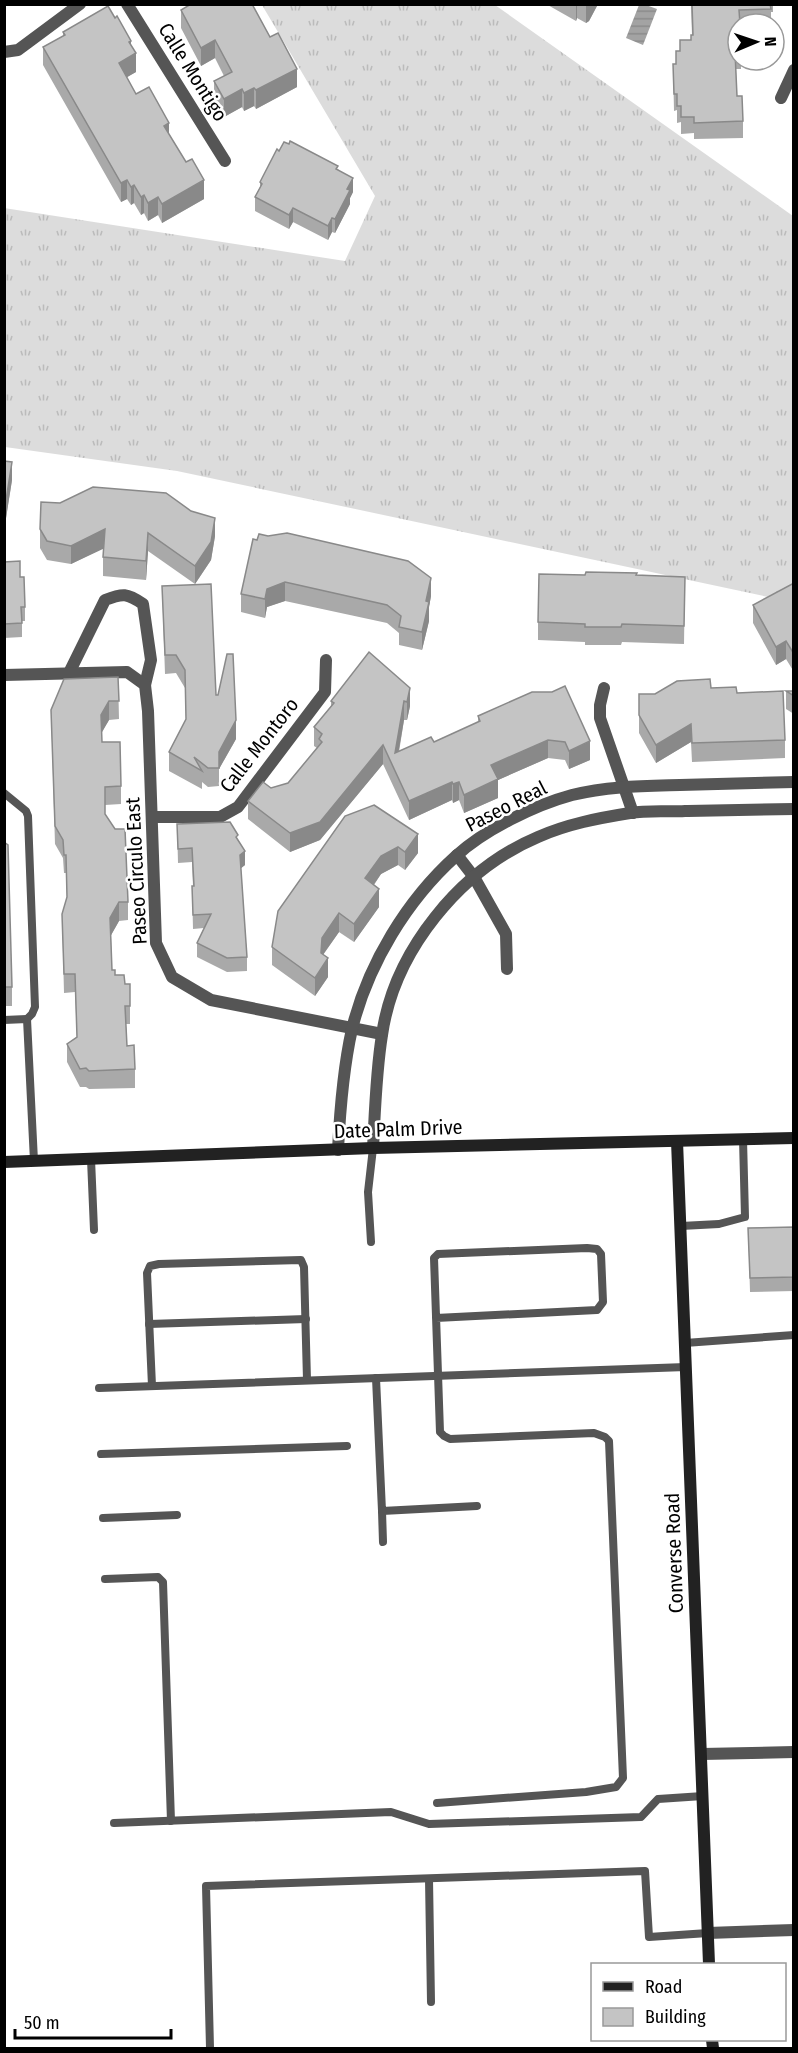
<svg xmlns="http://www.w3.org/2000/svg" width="798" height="2053" viewBox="0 0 798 2053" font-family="'Fira Sans Condensed',sans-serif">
<defs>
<pattern id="grass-tufts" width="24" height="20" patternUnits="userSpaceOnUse" patternTransform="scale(1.5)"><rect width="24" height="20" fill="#dcdcdc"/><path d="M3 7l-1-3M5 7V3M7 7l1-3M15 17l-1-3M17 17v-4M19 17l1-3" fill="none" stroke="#bbb"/></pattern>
<pattern id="water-rules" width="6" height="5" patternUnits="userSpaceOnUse" patternTransform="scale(1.5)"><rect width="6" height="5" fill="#a3a3a3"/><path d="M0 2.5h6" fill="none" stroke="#8b8b8b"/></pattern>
</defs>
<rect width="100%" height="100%" fill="#fff"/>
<path fill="url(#grass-tufts)" d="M262 5H495L793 216V597L773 598 177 471 5 447 4 208 345 261 375 196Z"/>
<path fill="url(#water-rules)" d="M639 5H646L657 9 643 45 626 38Z"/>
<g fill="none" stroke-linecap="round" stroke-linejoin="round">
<g stroke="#555" stroke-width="8">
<path d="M4 793 26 811 28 816 35 1007 32 1014 27 1019"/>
<path d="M4 1020 27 1019 34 1161"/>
<path d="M91 1159 94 1230"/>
<path d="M681 1226 719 1224 745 1217 743 1139"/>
<path d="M371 1242 368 1192 373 1148"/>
<path d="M436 1318 597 1310 603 1302 601 1254 597 1249 587 1248 438 1254 434 1258 440 1432 444 1436 450 1439 594 1433 605 1437 609 1441 623 1778 616 1787 586 1792 437 1803"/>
<path d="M149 1324 306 1319"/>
<path d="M685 1343 794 1335"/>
<path d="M376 1378 382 1511 477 1506"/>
<path d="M152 1386 147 1273 150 1266 159 1264 301 1260 304 1267 307 1380"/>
<path d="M99 1388 686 1367"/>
<path d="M101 1454 347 1446"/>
<path d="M382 1511 383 1542"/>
<path d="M103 1518 177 1515"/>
<path d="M105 1579 158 1577 163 1582 171 1821"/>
<path d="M114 1823 391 1812 429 1824 641 1817 658 1799 703 1796"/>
<path d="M429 1879 431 2002"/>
<path d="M210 2048 206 1886 645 1871 649 1937 708 1933"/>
</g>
<g stroke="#555" stroke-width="12">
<path d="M127 4 225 161"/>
<path d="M4 52 18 50 80 4"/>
<path d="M781 98 794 70"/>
<path d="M69 673 105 600C123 593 127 593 143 604L151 660 145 685"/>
<path d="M4 675 127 672 145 685 148 711 156 943 172 977 211 1000 382 1034"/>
<path d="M604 688 600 705V718L633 813"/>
<path d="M152 817H220L238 807 325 692 326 660"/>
<path d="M457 855 474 877 506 934 507 969"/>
<path d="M373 1148C375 1111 376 1072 382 1035 394 951 460 870 538 837 567 824 599 818 630 813 648 810 667 812 685 811 721 810 757 810 794 809"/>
<path d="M338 1150C340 1109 343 1069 352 1029 368 964 407 900 456 856 484 830 535 805 572 795 608 786 644 786 680 785 718 784 756 783 794 782"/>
<path d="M702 1754 794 1752"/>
<path d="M708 1933 794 1930"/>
</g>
<g stroke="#222" stroke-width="12">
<path d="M677 1141 709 1964"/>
<path d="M4 1162 373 1148 794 1138"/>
<path d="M712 2040 713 2048"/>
</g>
</g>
<g fill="#a9a9a9">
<path d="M185 4H252L297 87 256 109 254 106 244 111 242 107 224 117 214 99V81L224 76 215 58 201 66 181 28V10L187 7Z"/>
<path d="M546 4H598L589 21 586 23 577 18 576 21Z"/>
<path d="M691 4H773V12H771V24H738V60H741V69H736L737 96 743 121V138L694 139V133L681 134V122L677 123V110L674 111 673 64H676V51H680L691 40 692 35Z"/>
<path d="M63 32 131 46 136 72 126 77 136 94 169 134 204 199 162 223 158 215 148 221 144 213 141 215 134 203 131 205 127 199 121 202 43 65V47L63 36Z"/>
<path d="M338 169 353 192 350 198V204L335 233 332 232 328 240 293 222 289 229 255 211V197L260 187V182Z"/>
<path d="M4 461 12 480 6 518H4Z"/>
<path d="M40 529 215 536 211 560 195 584 148 551 146 580 103 576V548L71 564 47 560 40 548Z"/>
<path d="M268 536 431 596 429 607V621L422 650 399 645V633L387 623 285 601 267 607 265 618 241 612V594L257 540Z"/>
<path d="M4 562 20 577 25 607V621H22V637L4 638Z"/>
<path d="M585 575H637L685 577 684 644 622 642 621 645H585V642L538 640V622Z"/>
<path d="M794 583V672L786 659 776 665 753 623V605Z"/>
<path d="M162 586 216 695 236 739 219 769V786L208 787 202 782V789L169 771V752L186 720 185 688 176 673 165 674Z"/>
<path d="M118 677 119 719 109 720 101 733 102 742 121 786V804L105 805V814L128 902V920L119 921 111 935 112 970 115 975 125 984 130 1006V1024H126L127 1046 135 1069V1088L89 1089 86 1087H80L67 1062V1044L77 1037 75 992 64 993 62 914 67 899 66 873H64L63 858 55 844 51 710Z"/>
<path d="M410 688V706L407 720H404L399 752 434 742 478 722V716L532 692 590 760 569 769 565 760 548 758 498 780V798L464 813 459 800 453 803 452 800 409 820 383 764 320 840 290 852 248 819V801L271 788 288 783 317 748 314 746V727L331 706V701Z"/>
<path d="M711 688 737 693 785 740V758L692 762 691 742 656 763 639 733V694H655Z"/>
<path d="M786 691H794V714L786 709Z"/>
<path d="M345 816 418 853 405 870 398 865 381 874 374 885 379 907 354 942 339 932 323 955 328 977 315 996 272 965V947Z"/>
<path d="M177 824 238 840 245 865 241 868 247 957V971L227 972 197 957V943L204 928 193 929 192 886H193L192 862 178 863Z"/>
<path d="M4 842 12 987V1006H4Z"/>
<path d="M794 1227V1291L750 1292 748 1228Z"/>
</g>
<g fill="#898989">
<path d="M576 4H577V18L576 21Z"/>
<path d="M587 4H598L589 21 586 23V6Z"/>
<path d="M215 40V58L201 66V48Z"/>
<path d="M131 41V56L136 53V72L119 82V63L129 42Z"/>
<path d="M297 69V87L256 109V90Z"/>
<path d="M254 88V106L244 111V93Z"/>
<path d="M242 89V107L224 117V99Z"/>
<path d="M169 123V141L164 126Z"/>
<path d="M353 178V192L350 198V204L335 233V219L347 189Z"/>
<path d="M127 180V199L121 202V183Z"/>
<path d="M204 180V199L162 223V204Z"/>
<path d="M134 185V203L131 205V187Z"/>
<path d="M144 195V213L141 215V197Z"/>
<path d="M158 197V215L148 221V203Z"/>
<path d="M293 208V222L289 229V215Z"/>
<path d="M332 218V232L328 240V226Z"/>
<path d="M12 462V480L6 518V500Z"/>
<path d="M215 518V536L211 560 195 584V566Z"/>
<path d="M105 529V548L71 564V546Z"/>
<path d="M148 533V551L146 580V561Z"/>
<path d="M431 578V596L429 607V621L422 650V632L426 601Z"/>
<path d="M285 582V601L267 607 265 618V599L267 589Z"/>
<path d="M786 641V659L776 665V647Z"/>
<path d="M410 688V706L407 720V702Z"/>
<path d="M109 701V720L101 734V715Z"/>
<path d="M404 701V720L395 772V753Z"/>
<path d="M236 720V739L219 769V752Z"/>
<path d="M691 724V742L656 763V745Z"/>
<path d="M548 740V758L498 780V798L464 813V795L491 765Z"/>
<path d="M590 741V760L569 769V751Z"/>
<path d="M383 745V764L320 840 290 852V833Z"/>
<path d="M452 782V800L409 820V801Z"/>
<path d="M459 782V800L453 803V784Z"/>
<path d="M418 834V853L405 870V852Z"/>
<path d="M398 847V865L381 874 365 897V878L381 856Z"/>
<path d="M245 851V865L240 869V855Z"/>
<path d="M379 889V907L354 942V924Z"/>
<path d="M119 902V921L110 937V918Z"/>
<path d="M339 913V932L322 956 328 958V977L315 996V978L321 953 322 938Z"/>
</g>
<g fill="#c4c4c4" stroke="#898989" stroke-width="1.5">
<path d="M191 4H252L270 37 278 33 297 69 256 90 254 88 244 93 242 89 224 99 214 81 232 72 215 40 201 48 181 10Z"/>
<path d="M692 4H770L771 9 739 10 740 24H738V52H735L737 96H742L743 121 694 123V117H681V106H677V94H674L673 64H676V51H680V40H691V35H693Z"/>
<path d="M108 6 115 18 117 16 131 41 129 42 136 53 119 63 136 94 149 87 169 123 164 126 186 162 192 159 204 180 162 204 158 197 148 203 144 195 141 197 134 185 131 187 127 180 121 183 43 47 65 35 63 32Z"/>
<path d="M290 141 338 166 336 169 353 178 347 189 350 190 335 219 332 218 328 226 293 208 289 215 255 197 262 184 260 182 277 149 279 151 284 142 289 144Z"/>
<path d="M4 461 12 462 6 500H4Z"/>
<path d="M93 487 166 493 191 511 215 518 211 542 195 566 148 533 146 561 103 557 105 529 71 546 47 541 40 529 41 502 60 503Z"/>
<path d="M287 533 408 561 431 578 426 601 429 602 422 632 399 627 401 616 387 605 285 582 267 589 265 599 241 594 253 539 257 540 259 534 268 536Z"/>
<path d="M20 561V577H24L25 607H21L22 623 4 624V562Z"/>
<path d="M586 572 637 573 636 575 685 577 684 626 622 624 621 627H585V624L538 622 539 574 585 575Z"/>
<path d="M794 583V654L786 641 776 647 753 605Z"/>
<path d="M211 584 216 695H218L227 654H233L236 720 219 752V768H208L194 757 202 771 169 752 186 719 185 670 176 655H165L162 586Z"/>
<path d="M369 652 410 688 407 702 404 701 395 753 431 737 434 742 480 721 478 716 532 692H552L565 686 590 741 569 751 565 742 548 740 491 765 498 779 464 795 459 782 453 784 452 782 409 801 383 745 320 822 290 833 248 801 263 782 271 788 288 783 322 742 319 739 322 734 314 727 334 703 331 701Z"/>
<path d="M118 677 119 701H109L101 715 102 742H120L121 786 105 787V814L115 829H125L128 902H119L110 918 112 970H115V975H124L125 984H130V1006H125L127 1046 134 1045 135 1069 89 1071 86 1068 80 1069 67 1044 77 1037 75 974H64L62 914 67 897 66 855H64L63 840 55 826 51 710 64 679Z"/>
<path d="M710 679 711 688 736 687 737 693 783 691 785 740 692 743 691 724 656 745 639 715V694H655L677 681Z"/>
<path d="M786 691H794V696Z"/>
<path d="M374 805 418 834 405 852 398 847 381 856 365 878 379 889 354 924 339 913 322 938 321 953 328 958 315 978 272 947 278 911 345 816Z"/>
<path d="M230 822 238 835 236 837 245 851 240 855 247 957 227 958 197 943 211 914 193 915 192 886H194L192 848 178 849 177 824Z"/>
<path d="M4 842 8 845 12 987H4Z"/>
<path d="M794 1227V1277L750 1278 748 1228Z"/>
</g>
<g text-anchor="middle" stroke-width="5" stroke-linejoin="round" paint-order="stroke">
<g font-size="20" fill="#000" stroke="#fff">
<text transform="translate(193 72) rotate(58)" y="7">Calle Montigo</text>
<text transform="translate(259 745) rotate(-52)" y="7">Calle Montoro</text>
<text transform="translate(506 806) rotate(-27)" y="7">Paseo Real</text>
<text transform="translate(136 871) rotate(-93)" y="7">Paseo Circulo East</text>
<text transform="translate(398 1129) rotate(-2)" y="7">Date Palm Drive</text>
<text transform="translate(674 1553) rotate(-92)" y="7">Converse Road</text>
</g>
</g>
<rect width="798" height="2053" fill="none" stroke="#000000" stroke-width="12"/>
<rect x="591" y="1963" width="195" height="78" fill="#ffffff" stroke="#999999" stroke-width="1.5"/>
<rect x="603" y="1982" width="30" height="9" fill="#222222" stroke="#999999" stroke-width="1.5"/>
<text x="645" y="1993" font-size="18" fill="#000000">Road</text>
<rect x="603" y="2008" width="30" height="18" fill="#c4c4c4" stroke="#999999" stroke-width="1.5"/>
<text x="645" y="2023" font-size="18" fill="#000000">Building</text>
<g transform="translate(756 42) rotate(88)"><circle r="28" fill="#ffffff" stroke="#999999" stroke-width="1.5"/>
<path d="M0-4.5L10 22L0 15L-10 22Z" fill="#000000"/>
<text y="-9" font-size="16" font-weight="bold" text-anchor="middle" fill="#000000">N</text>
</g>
<path d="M15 2029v9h156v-9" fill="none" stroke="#000000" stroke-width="3"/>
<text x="24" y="2029" font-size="18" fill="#000000" stroke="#ffffff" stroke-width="4.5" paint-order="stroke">50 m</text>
</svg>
